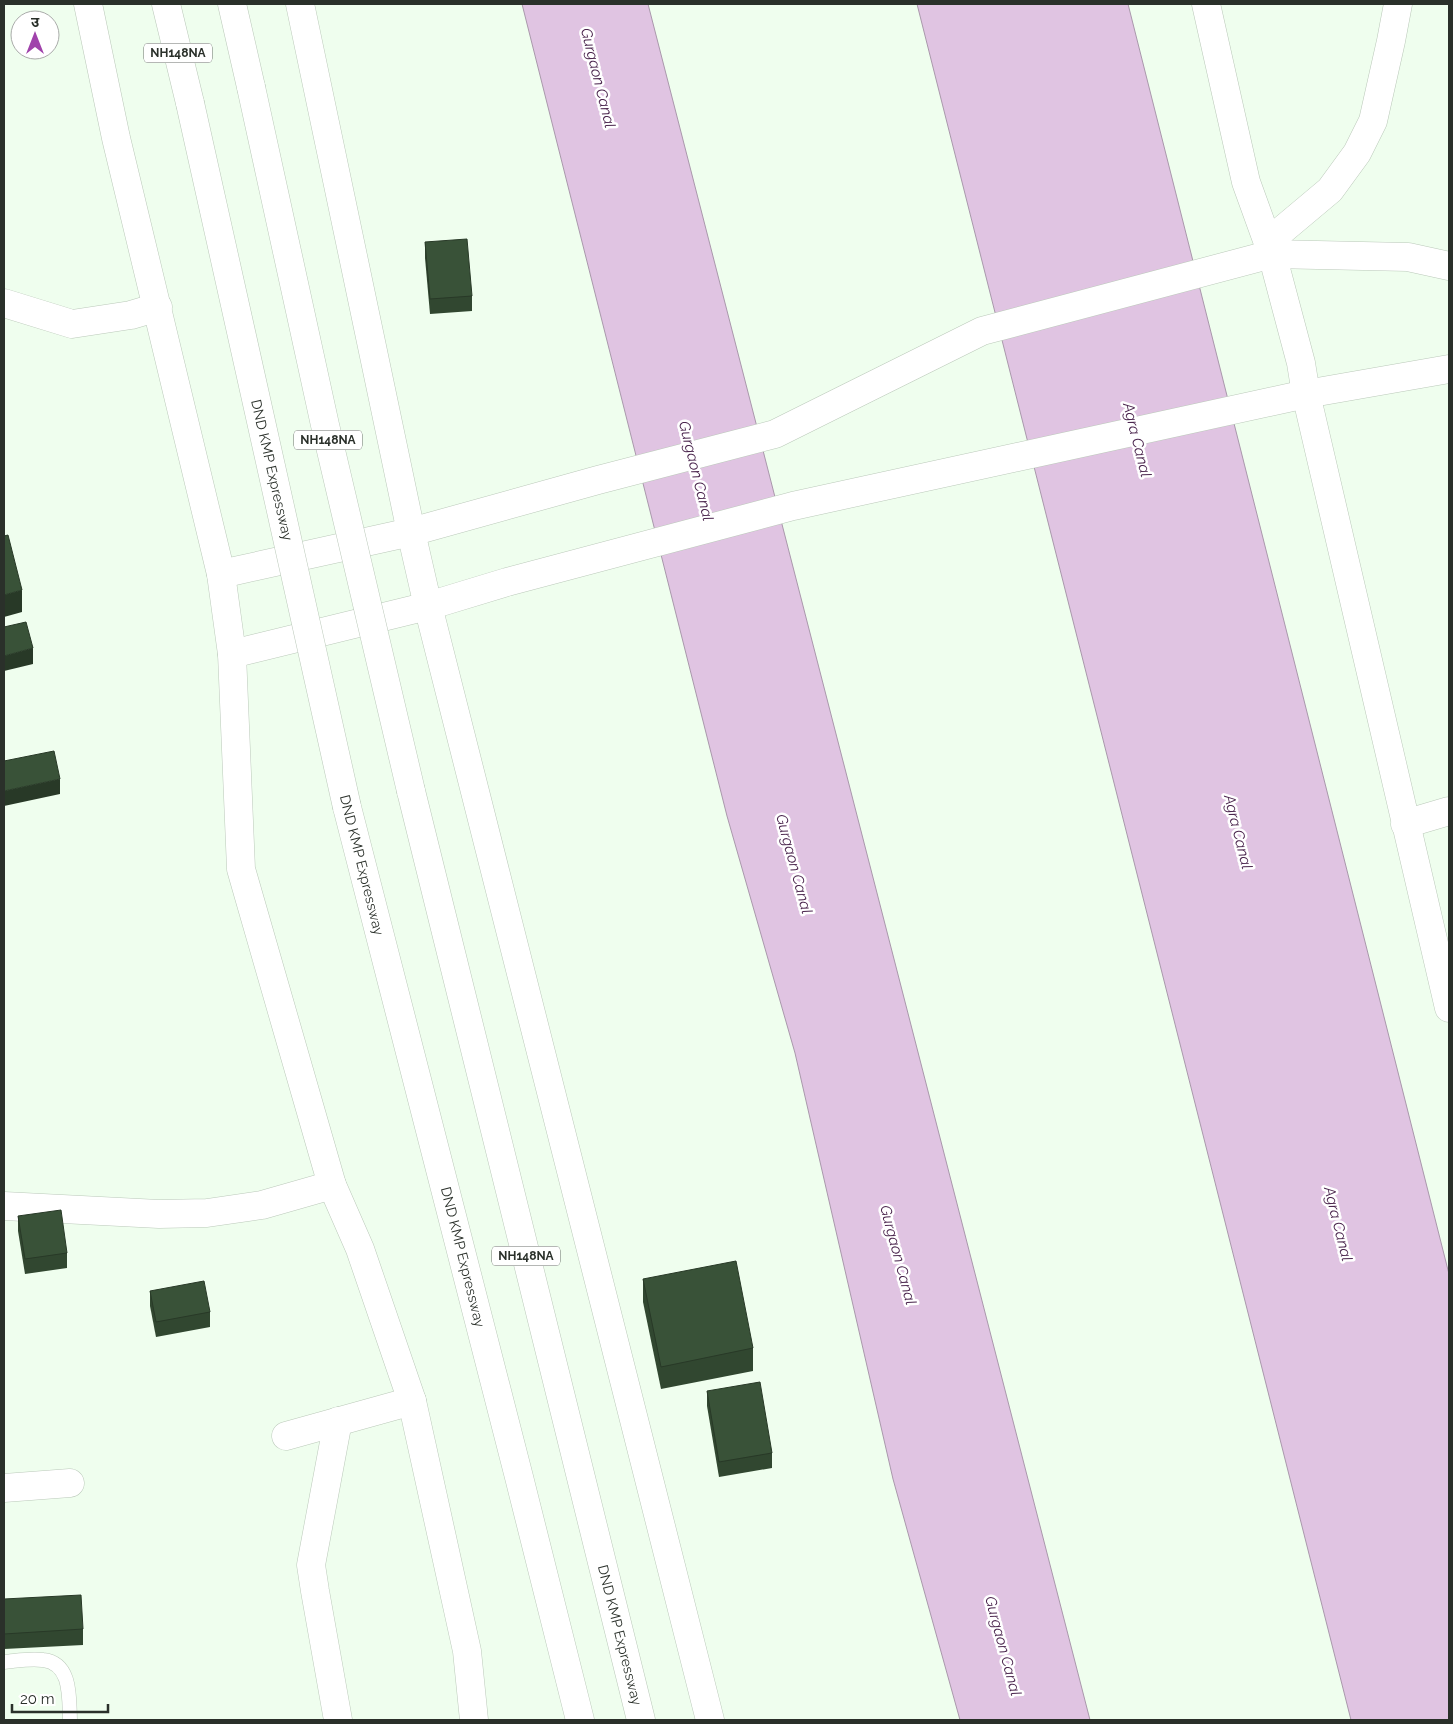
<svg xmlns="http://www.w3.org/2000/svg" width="1453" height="1724" viewBox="0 0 1453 1724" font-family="Raleway,'Noto Sans Devanagari',sans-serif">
<rect width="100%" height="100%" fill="#effeee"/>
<g fill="#e0c4e2" stroke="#a998ab">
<path d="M522 4H648L1090 1720H960L893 1479 795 1053 727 816Z"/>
<path d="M917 4H1128L1449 1274V1720H1351Z"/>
</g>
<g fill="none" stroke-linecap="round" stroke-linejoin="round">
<defs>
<path id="service" d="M4 1662C16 1661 30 1658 43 1660 72 1663 69 1698 70 1720"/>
<g id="minor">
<path d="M4 303 72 324 131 315 158 307"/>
<path d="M1405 824 1449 811"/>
<path d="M4 1206 159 1214 207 1213 262 1205 332 1185"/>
<path d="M338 1421 311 1565 315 1591 338 1720"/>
<path d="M286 1436 412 1401"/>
<path d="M4 1488 70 1483"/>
</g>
<g id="tertiary">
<path d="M88 4 116 138 221 574 232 654 241 869 332 1185 360 1249 412 1401 467 1651 474 1720"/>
<path d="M300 4 411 532 428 606 710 1720"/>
<path d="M1206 4 1246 182 1272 254 1301 363 1306 394 1449 1008"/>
<path d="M1268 242 1330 190 1357 153 1373 121 1391 41 1398 4"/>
<path d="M221 574 411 532 598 480 775 434 982 331 1272 254 1408 257 1449 266"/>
<path d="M232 654 428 606 507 582 793 506 1306 394 1449 369"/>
</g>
<g id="trunk">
<path d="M166 4 190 103"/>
<path d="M232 4 251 87"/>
<path d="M411 791 641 1720"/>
<path d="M347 807 519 1477 580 1720"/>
</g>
</defs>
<use href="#service" stroke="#bbc9ba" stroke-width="15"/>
<use href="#minor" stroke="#bbc9ba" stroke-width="29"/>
<use href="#tertiary" stroke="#bbc9ba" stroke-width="29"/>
<use href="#trunk" stroke="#bbc9ba" stroke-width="29"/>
<use href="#service" stroke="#fff" stroke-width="14"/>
<use href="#minor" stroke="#fff" stroke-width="28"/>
<use href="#tertiary" stroke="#fff" stroke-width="28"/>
<use href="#trunk" stroke="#fff" stroke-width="28"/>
<defs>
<g id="trunk-bridge">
<path d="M251 87 325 425 411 791"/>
<path d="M190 103 347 807"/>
</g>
</defs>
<use href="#trunk-bridge" stroke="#bbc9ba" stroke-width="29" stroke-linecap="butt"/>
<use href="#trunk-bridge" stroke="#fff" stroke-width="28"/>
</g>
<g fill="#314730">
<path d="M425 242 472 296V311L430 314 425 258Z"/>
<path d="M18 1216 67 1253V1268L25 1274 18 1231Z"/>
<path d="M643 1279 753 1348V1371L661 1389 643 1302Z"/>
<path d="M150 1291 210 1312V1327L156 1337 150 1306Z"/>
<path d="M707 1391 772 1453V1468L719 1477 707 1406Z"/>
<path d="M4 1599 83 1629V1645L4 1649Z"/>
</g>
<g fill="#283927">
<path d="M22 590V612L4 617V595Z"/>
<path d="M33 648V664L4 671V656Z"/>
<path d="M60 779V794L4 806V791Z"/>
</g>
<g fill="#395238" stroke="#283927">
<path d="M467 239 472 296 430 299 425 242Z"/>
<path d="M8 535 22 590 4 595V536Z"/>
<path d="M26 622 33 648 4 656V627Z"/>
<path d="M54 751 60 779 4 791V761Z"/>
<path d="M61 1210 67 1253 25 1259 18 1216Z"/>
<path d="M736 1261 753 1348 661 1367 643 1279Z"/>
<path d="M204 1281 210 1312 156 1322 150 1291Z"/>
<path d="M760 1382 772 1453 719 1462 707 1391Z"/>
<path d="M81 1595 83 1629 4 1634V1599Z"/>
</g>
<g text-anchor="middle" stroke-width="5" stroke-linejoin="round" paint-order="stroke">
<g fill="#fff" stroke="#6a6e6a" stroke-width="1">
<rect x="144" y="43.5" width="68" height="19" rx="4"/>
<rect x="294" y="430.5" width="68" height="19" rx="4"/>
<rect x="492" y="1246.5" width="68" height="19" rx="4"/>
</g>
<g font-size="12" font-weight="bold" fill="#2a302a">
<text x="178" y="57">NH148NA</text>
<text x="328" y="444">NH148NA</text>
<text x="526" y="1260">NH148NA</text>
</g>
<g font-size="14" fill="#2a302a" stroke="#fff">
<text transform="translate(272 470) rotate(77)" y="5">DND KMP Expressway</text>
<text transform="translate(362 865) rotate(76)" y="5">DND KMP Expressway</text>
<text transform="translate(463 1257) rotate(76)" y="5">DND KMP Expressway</text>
<text transform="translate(620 1635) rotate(76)" y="5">DND KMP Expressway</text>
</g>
<g font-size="15" font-style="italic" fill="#4b264e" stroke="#fff">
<text transform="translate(598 78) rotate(76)" y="5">Gurgaon Canal</text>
<text transform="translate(1137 440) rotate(76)" y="5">Agra Canal</text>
<text transform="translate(696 471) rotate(76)" y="5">Gurgaon Canal</text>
<text transform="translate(1238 832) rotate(76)" y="5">Agra Canal</text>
<text transform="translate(794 864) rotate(75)" y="5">Gurgaon Canal</text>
<text transform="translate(1338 1224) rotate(76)" y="5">Agra Canal</text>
<text transform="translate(898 1255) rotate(75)" y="5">Gurgaon Canal</text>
<text transform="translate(1003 1646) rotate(75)" y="5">Gurgaon Canal</text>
</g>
</g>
<rect width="1453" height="1724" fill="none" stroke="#2a302a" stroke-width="10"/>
<g transform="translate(35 35)"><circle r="24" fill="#ffffff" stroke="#aaacaa"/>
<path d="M0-4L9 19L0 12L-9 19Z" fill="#a042ab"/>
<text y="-8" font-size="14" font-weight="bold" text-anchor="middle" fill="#2a302a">उ</text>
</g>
<path d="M12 1704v8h96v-8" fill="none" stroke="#2a302a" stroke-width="2.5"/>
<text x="20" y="1704" font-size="15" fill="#2a302a" stroke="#ffffff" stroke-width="4" paint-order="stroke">20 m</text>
</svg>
